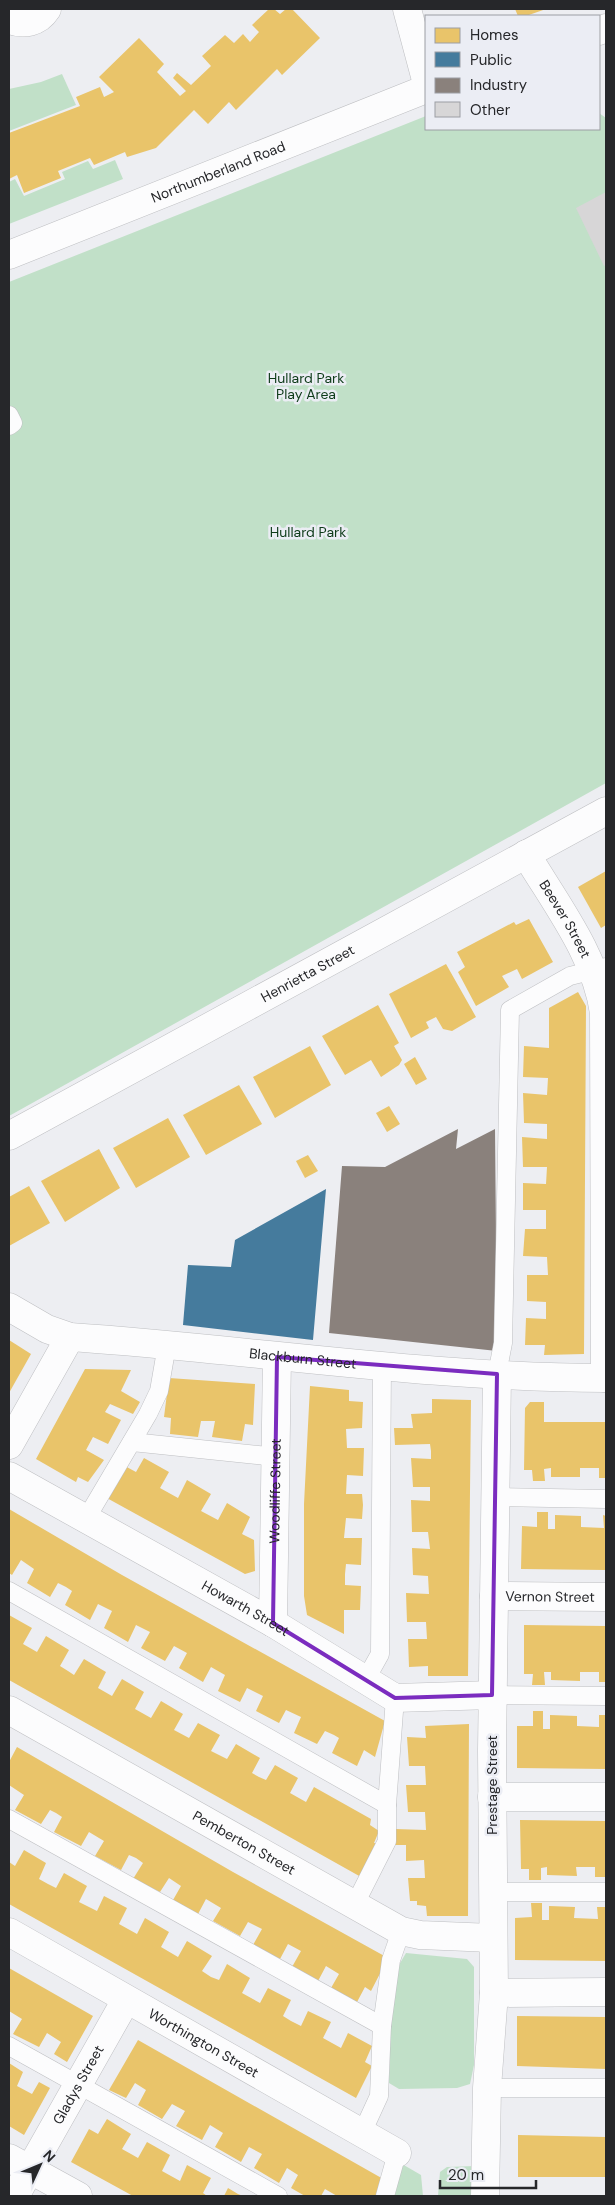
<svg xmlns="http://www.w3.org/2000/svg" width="615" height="2205" viewBox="0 0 615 2205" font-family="'DM Sans',sans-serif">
<rect width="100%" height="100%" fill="#edeef2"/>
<g fill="#c1e0c8">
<path d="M62 74 76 105 9 131V89L41 82Z"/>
<path d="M599 113 606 118V783L9 1116V282L426 116V129H599Z"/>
<path d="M115 160 123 179 9 224V182L15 179 24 196 65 179 62 172 88 161 93 169Z"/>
<path d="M406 1953 467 1959 474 1967V2065L470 2084 457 2088 399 2089 389 2083 390 2037 396 1970Z"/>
<path d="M402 2164 421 2175 423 2196H391Z"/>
<path d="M475 2166 478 2196H438L440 2172 447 2167Z"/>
</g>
<g fill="#e9c46a">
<path d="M269 9H274L280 14 286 9H292L320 38 282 75 277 69 236 110 229 102 208 124 194 110 156 148 127 157 125 152 94 165 90 158 58 171 61 178 24 193 17 175 9 179V133L80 106 76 97 100 87 104 97 114 92 99 77 139 38 164 64 157 72 180 96 186 91 173 78 177 73 191 85 211 66 202 56 225 35 234 43 243 34 250 42 259 32 252 25Z"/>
<path d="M515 9H546L526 16H518Z"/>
<path d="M606 871V925L601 928 578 887Z"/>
<path d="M529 919 553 962 522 979 517 969 502 976 509 987 476 1006 458 972 465 967 457 952 514 922 516 925Z"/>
<path d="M446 964 476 1017 452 1031 443 1029 436 1017 426 1022 429 1028 411 1038 389 994Z"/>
<path d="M578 992 586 1006 584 1354 544 1355 545 1345H525L526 1318 546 1319V1302L527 1301V1275H548L547 1257 523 1256 525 1229H546V1210H523V1183L546 1184 547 1167H523L522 1137 547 1139V1124L524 1123 523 1093 547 1095 548 1078 523 1077 524 1046 549 1048V1008Z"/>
<path d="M378 1005 399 1043 394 1046 402 1060 399 1065 381 1077 371 1060 345 1075 322 1036Z"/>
<path d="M310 1046 331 1085 275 1118 253 1077Z"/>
<path d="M415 1057 427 1079 416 1085 404 1064Z"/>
<path d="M239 1085 262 1124 206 1155 183 1115Z"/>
<path d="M389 1106 400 1124 387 1132 376 1113Z"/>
<path d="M168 1118 190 1157 136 1188 113 1148Z"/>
<path d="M99 1149 120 1188 65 1222 41 1181Z"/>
<path d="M308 1155 318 1171 305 1178 296 1161Z"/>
<path d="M29 1186 50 1223 9 1246V1197Z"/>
<path d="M9 1340 31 1354 9 1393Z"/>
<path d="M85 1369 131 1370 121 1391 140 1402 133 1414 110 1404 105 1412 121 1420 108 1444 93 1437 86 1450 104 1460 88 1482 78 1477 76 1482 36 1459Z"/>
<path d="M169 1378 255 1384 253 1425 245 1424 242 1441 212 1437 215 1421H201L198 1437 170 1434 171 1418 164 1417Z"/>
<path d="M310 1386 349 1390V1401L363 1402 362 1428 346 1429 347 1448H364L363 1476 347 1475 346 1494H362L363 1505 362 1519 346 1518 344 1538H362L361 1565 346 1564 345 1574V1585L361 1586 360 1610H344V1634L307 1615 304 1596V1504Z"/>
<path d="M432 1399 471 1400 468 1676H428V1666L409 1667 408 1639H427L426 1622H407L406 1593 429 1594 428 1576 413 1575 412 1548 430 1549 428 1532H412L411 1500 430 1501V1487H413L411 1458 431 1459V1451L430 1444 395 1445 394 1428H413L411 1414 432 1413Z"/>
<path d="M530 1402H544V1422H606V1478H599V1468H580V1477H551V1468L544 1469 545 1481H533L532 1470H524L525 1408Z"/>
<path d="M144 1458 169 1472 160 1488 178 1498 187 1480 211 1494 201 1511 218 1520 227 1503 250 1517 242 1534 254 1540 255 1571 245 1574 105 1497 123 1465 136 1472Z"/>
<path d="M9 1509 122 1575 385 1721 375 1757 364 1750 357 1766 332 1753 339 1738 334 1735 325 1731 317 1744 294 1733 301 1717 286 1710 279 1723 256 1711 263 1696 247 1688 240 1702 218 1691 225 1675 211 1667 203 1682 179 1668 187 1653 174 1646 165 1661 141 1648 150 1632 136 1625 128 1642 104 1628 112 1611 98 1604 90 1620 65 1605 72 1591 66 1587 58 1583 50 1597 27 1583 34 1569 21 1560 12 1575 9 1573Z"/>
<path d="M537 1512H548V1529H555V1515L581 1516V1527L604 1528 603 1515 606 1516V1570L521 1569 522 1526 537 1527Z"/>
<path d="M9 1615 32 1628 23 1644 37 1652 46 1636 69 1650 60 1666 68 1671 74 1675 84 1659 106 1672 98 1688 112 1696 122 1679 144 1692 135 1709 151 1718 161 1701 183 1714 174 1730 189 1738 198 1723 220 1735 211 1751 227 1759 236 1744 260 1758 252 1773 259 1777 266 1780 275 1765 298 1778 290 1793 306 1802 314 1787 371 1819 370 1825 379 1831 374 1843 382 1844 361 1877 9 1680Z"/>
<path d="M524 1625 606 1626V1682H599V1672H580V1681L551 1680V1672H544L545 1685H532L533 1674H524Z"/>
<path d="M533 1711H543V1729H550V1715L577 1716V1726L599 1727V1715H606V1769L517 1768V1726H533Z"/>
<path d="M469 1724 468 1916H427L426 1906 417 1905V1901H410L408 1878H425L424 1860 406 1861V1845H395V1829L426 1830 425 1812H408L406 1785H426L425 1766H409L407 1737 426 1738 425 1726Z"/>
<path d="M17 1747 233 1872 388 1958 371 1991 365 1987 357 2002 331 1988 339 1974 326 1966 318 1981 292 1967 301 1951 288 1944 280 1959 253 1945 262 1929 248 1922 240 1936 213 1921 221 1908 206 1899 198 1914 173 1900 181 1886 169 1878 160 1892 133 1879 143 1863 136 1858 129 1855 121 1870 95 1856 104 1841 89 1832 81 1846 54 1832 62 1817 56 1813 50 1810 41 1824 15 1810 24 1795 9 1785V1762Z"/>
<path d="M520 1820 606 1821V1877H595V1867H576L577 1876 547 1875V1867L541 1868V1880H529V1869H521Z"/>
<path d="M24 1850 46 1863 39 1879 48 1884 56 1888 64 1873 87 1886 79 1902 97 1911 104 1896 127 1908 119 1924 137 1934 145 1918 169 1932 161 1947 178 1957 187 1941 212 1956 202 1971 211 1977 219 1980 227 1964 250 1978 242 1993 260 2003 268 1988 291 2000 283 2016 291 2021 301 2026 308 2011 331 2022 323 2038 341 2048 348 2033 372 2046 365 2062 372 2066 356 2098 9 1904V1862L15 1866Z"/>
<path d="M531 1903H542V1920H549V1906L575 1907 574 1918 598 1919 597 1907H606V1961L515 1960V1918L532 1917Z"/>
<path d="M9 1968 93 2016 67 2062 54 2054 61 2042 47 2033 39 2047 13 2034 22 2019 9 2011Z"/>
<path d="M517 2016 606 2017V2069L517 2066Z"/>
<path d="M138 2040 385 2180 377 2196H337L325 2189 321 2196H305L291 2188 298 2175 287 2168 279 2183 254 2168 262 2154 249 2147 241 2162 215 2147 223 2133 210 2125 202 2140 176 2126 185 2111 172 2104 162 2119 138 2105 146 2090 135 2083 126 2098 109 2090Z"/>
<path d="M9 2063 23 2072 17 2086 32 2094 39 2082 50 2088 24 2135 9 2126Z"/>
<path d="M107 2119 131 2134 122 2149 131 2154 138 2158 147 2142 170 2155 162 2171 180 2181 187 2165 211 2178 203 2193 207 2196H133L71 2162 89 2129 98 2134Z"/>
<path d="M518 2135 606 2137V2177H518Z"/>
<path d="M228 2188 238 2194 243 2196H224Z"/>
</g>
<path fill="#457b9d" d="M326 1189 313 1340 183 1325 188 1265 231 1267 235 1240Z"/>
<path fill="#8a817c" d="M458 1129 456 1149 495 1129 497 1351 329 1333 342 1166 385 1167Z"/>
<path fill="#d7d6d7" d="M606 192V265L604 266 576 208Z"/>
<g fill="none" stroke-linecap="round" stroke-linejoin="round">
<defs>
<g id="lane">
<path d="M9 415 13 423 9 426"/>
<path d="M497 1374 503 1343 510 1010 570 976 606 967"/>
<path d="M132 1442 277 1457"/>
<path d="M495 1497 606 1499"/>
<path d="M86 1519 148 1414 159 1391 167 1345"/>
<path d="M9 1591 387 1805"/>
<path d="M366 1679 380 1654 382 1365"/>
<path d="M492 1695 606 1696"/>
<path d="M9 1819 382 2026"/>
<path d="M492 1892H606"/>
<path d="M354 1906 387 1841V1805L395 1698"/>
<path d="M9 2046 278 2196"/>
<path d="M487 2088H606"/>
<path d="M362 2133 379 2096 382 2026 391 1960 401 1931"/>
<path d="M385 2196 397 2153"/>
</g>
<g id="street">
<path d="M407 9 426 80"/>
<path d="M9 20C24 25 38 23 47 9"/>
<path id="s1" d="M526 854C555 903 596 955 604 1013L605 1378"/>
<path id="s2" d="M9 1136 606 811"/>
<path id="s3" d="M9 1307 47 1329 70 1337C249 1349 427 1378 606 1378"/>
<path d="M9 1445 70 1337"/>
<path id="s4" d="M9 1476 273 1623 395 1698 492 1695"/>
<path id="s5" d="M494 1596 606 1597"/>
<path id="s6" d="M273 1623 277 1357"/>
<path id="s7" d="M9 1710 401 1931 420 1935 492 1938"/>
<path d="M492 1797H606"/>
<path id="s8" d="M9 1932 397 2153"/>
<path d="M494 1993 606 1992"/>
<path d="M9 2158 78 2196"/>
<path id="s9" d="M15 2196 126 2000"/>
<path d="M485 2196 487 2088 494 1993 492 1751 497 1374"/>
</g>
<g id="secondary">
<path d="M599 31 606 28"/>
<path id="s10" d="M9 255 426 89"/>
</g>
</defs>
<use href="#lane" stroke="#bebfc2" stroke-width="19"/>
<use href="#street" stroke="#bebfc2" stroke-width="29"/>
<use href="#secondary" stroke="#bebfc2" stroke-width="29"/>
<use href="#lane" stroke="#fcfcfd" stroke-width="18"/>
<use href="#street" stroke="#fcfcfd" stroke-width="28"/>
<use href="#secondary" stroke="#fcfcfd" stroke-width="28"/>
</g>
<path fill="none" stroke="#7b2cbf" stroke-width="4" stroke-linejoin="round" d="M277 1357 497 1374 492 1695 395 1698 273 1623Z"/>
<g text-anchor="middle" stroke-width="5" stroke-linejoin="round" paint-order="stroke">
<g font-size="14" fill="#26272a" stroke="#ebedf4">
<text dy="5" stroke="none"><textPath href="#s10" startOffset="225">Northumberland Road</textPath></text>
<text dy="5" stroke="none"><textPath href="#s1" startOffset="76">Beever Street</textPath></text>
<text dy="5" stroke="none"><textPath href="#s2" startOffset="340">Henrietta Street</textPath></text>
<text dy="5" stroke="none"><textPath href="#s3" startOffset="302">Blackburn Street</textPath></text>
<text dy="5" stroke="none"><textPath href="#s6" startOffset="132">Woodliffe Street</textPath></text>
<text dy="5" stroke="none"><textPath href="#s5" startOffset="56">Vernon Street</textPath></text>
<text dy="5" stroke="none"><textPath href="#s4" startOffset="271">Howarth Street</textPath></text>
<text transform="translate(492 1785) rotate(-90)" y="5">Prestage Street</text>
<text dy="5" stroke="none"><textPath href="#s7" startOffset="270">Pemberton Street</textPath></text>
<text dy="5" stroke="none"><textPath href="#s8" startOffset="224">Worthington Street</textPath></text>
<text dy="5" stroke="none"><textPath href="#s9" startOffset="128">Gladys Street</textPath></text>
</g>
<g font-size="14" fill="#0e3b19" stroke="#ebedf4">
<text x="306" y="383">Hullard Park<tspan x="306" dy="16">Play Area</tspan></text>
<text x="308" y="537">Hullard Park</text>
</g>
</g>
<rect width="615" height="2205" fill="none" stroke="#26272a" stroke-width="20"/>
<rect x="425" y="15" width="175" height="115" fill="#ebedf4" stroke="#9c9ea3"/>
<rect x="435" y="28" width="25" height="15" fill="#e9c46a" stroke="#9c9ea3"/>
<text x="470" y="40" font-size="15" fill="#26272a">Homes</text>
<rect x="435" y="52" width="25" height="15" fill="#457b9d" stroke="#9c9ea3"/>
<text x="470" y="65" font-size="15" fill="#26272a">Public</text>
<rect x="435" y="78" width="25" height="15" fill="#8a817c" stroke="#9c9ea3"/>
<text x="470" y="90" font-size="15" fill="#26272a">Industry</text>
<rect x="435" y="102" width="25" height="15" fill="#d7d6d7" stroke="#9c9ea3"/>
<text x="470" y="115" font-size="15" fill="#26272a">Other</text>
<g transform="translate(40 2165) rotate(46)" stroke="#ebedf4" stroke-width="4" paint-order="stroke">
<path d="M0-4L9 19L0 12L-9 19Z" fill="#26272a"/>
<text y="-8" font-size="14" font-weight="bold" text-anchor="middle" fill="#26272a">N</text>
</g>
<path d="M440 2180v8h96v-8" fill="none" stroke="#26272a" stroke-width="2.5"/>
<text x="448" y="2180" font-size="15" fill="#26272a" stroke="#ebedf4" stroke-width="4" paint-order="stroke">20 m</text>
</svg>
